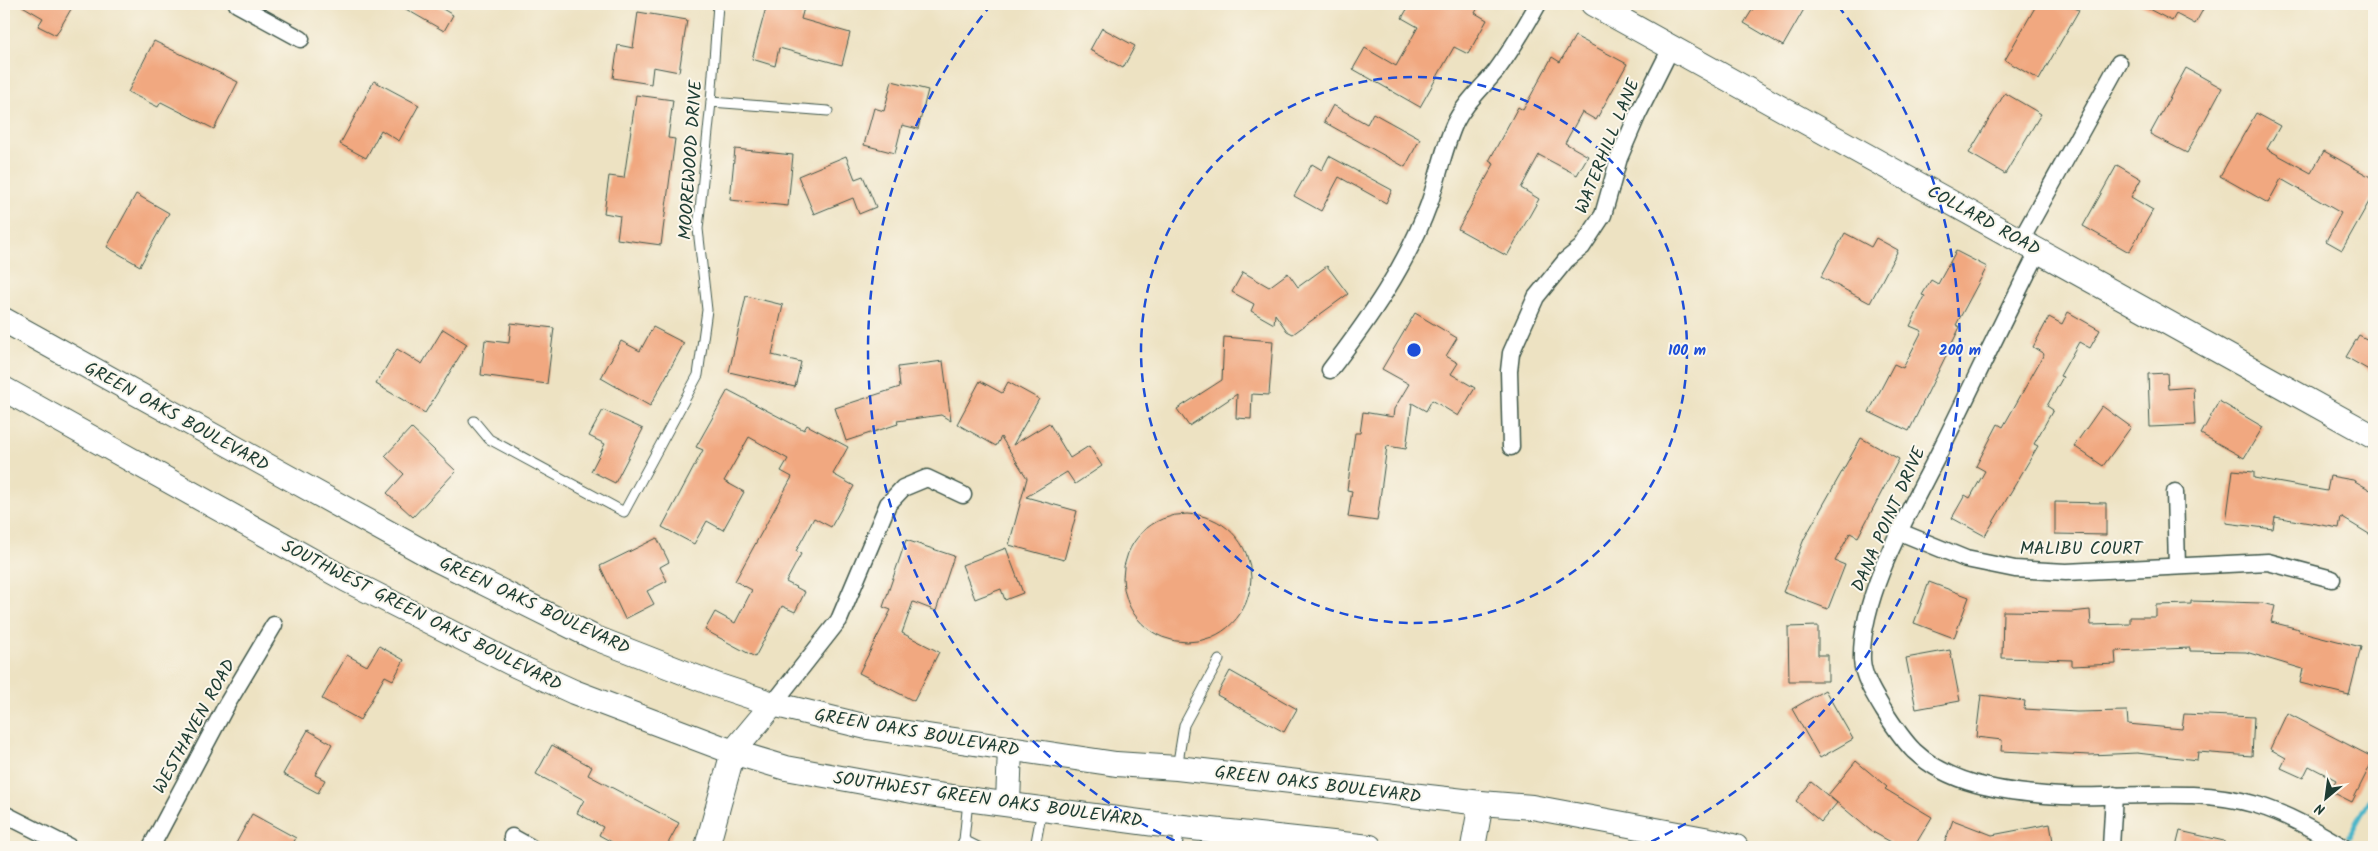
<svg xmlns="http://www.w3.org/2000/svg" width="2378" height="851" viewBox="0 0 2378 851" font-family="Kalam,sans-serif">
<rect width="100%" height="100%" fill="#fbf7ec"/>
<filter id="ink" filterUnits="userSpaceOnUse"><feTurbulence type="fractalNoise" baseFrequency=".02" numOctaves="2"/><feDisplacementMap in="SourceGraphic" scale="10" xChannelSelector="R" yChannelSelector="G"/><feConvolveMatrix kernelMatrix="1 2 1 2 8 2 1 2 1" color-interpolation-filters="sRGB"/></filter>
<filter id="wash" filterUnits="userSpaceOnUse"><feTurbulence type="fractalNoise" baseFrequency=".0096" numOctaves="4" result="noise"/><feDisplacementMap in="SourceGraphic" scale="20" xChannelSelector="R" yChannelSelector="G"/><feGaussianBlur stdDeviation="1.12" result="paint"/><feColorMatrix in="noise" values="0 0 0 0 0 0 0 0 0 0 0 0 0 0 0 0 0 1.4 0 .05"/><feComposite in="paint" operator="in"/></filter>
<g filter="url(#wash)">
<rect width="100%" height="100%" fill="#ede2c2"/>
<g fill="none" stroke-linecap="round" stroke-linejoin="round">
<path stroke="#4bb6c9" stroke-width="5.5" d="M2349 836 2374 791"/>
</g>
<g id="blocks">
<g fill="#f1a880">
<path d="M19 4H74L56 35 38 26 43 18Z"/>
<path d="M397 4H434L453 15 444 31Z"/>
<path d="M767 4H805L801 19 850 33 842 65 779 48 775 66 752 59Z"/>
<path d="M1410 4H1480L1475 13 1487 20 1468 54 1454 47 1420 107 1353 69 1365 48 1396 66 1418 27 1402 18Z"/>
<path d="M1756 4H1807L1783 46 1744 23Z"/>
<path d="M2037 4H2067L2079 10 2039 80 2005 60Z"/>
<path d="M2139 4H2206L2195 24 2176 14 2172 21Z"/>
<path d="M638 12 687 20 679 72 653 67 651 84 613 78 618 45 633 48Z"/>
<path d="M1102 28 1135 46 1123 68 1090 50Z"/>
<path d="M1575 36 1627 64 1596 120 1582 112 1565 143 1588 156 1577 175 1539 155 1521 188 1539 199 1507 256 1458 229 1494 164 1489 161 1518 107 1523 110 1552 57 1560 62Z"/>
<path d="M154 41 238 82 214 129 161 102 158 107 128 92Z"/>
<path d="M2186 68 2222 88 2187 153 2150 134Z"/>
<path d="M374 81 419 105 399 141 381 130 366 158 340 144Z"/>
<path d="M892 81 928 90 918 129 902 125 895 153 864 145 874 108 884 111Z"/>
<path d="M2005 93 2041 114 2005 174 1969 153Z"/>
<path d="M636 95 673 100 668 138 675 139 661 245 617 239 620 216 604 213 609 176 624 178Z"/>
<path d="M1333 105 1367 124 1373 113 1420 139 1405 167 1324 122Z"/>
<path d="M2256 113 2280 126 2267 149 2311 173 2324 151 2374 179V193L2342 250 2326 241 2341 213 2281 179 2268 203 2220 176Z"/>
<path d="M735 149 793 155 788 206 730 200Z"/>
<path d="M846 156 855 179 863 176 876 207 859 214 853 198 814 214 798 176Z"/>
<path d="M1329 156 1392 190 1386 203 1339 177 1321 211 1294 196 1312 164 1322 170Z"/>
<path d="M2117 165 2141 179 2131 197 2153 210 2129 252 2083 226Z"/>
<path d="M136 194 169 213 140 266 107 247Z"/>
<path d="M1845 233 1871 247 1876 238 1898 250 1870 303 1821 277Z"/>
<path d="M1956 251 1987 267 1956 325 1960 327 1909 431 1869 412 1894 364 1903 368 1922 331 1910 326 1925 296 1922 295 1931 280 1938 284Z"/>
<path d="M1327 266 1348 294 1293 334 1287 331 1275 314 1274 324 1251 311 1254 304 1232 292 1243 272 1269 287 1288 273 1298 287Z"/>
<path d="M746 296 783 305 772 355 801 362 795 387 729 372Z"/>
<path d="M2068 312 2100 330 2090 348 2079 342 2060 376 2063 377 2047 406 2053 410 2034 444 2038 446 1985 536 1952 518 1965 495 1970 498 1985 471 1976 466 1998 424 2003 427 2044 354 2033 347 2049 317 2062 324Z"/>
<path d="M1415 313 1457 338 1446 356 1458 363 1451 374 1475 388 1458 416 1432 400 1426 411 1412 403 1406 449 1387 446 1377 521 1348 517 1352 491 1347 490 1355 433H1360L1363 412 1393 417 1394 409 1409 384 1382 369Z"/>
<path d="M511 323 554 328 547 384 481 375 485 340 509 343Z"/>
<path d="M653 327 684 343 650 406 601 378 621 341 640 351Z"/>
<path d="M443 329 467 344 425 413 376 384 397 349 422 364Z"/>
<path d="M2359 335 2374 343V373L2346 357Z"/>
<path d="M1224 337 1273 341 1269 395 1252 394 1251 419 1236 418 1237 394 1189 426 1177 409 1222 380Z"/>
<path d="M943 361 951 421 941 415 897 421 898 424 846 441 835 408 900 387 898 367Z"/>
<path d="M2167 373 2168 389 2193 387 2195 425 2150 427 2148 374Z"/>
<path d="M980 381 1002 393 1008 382 1039 399 1013 445 1049 423 1070 458 1089 446 1102 466 1075 484 1067 472 1026 497 1077 511 1064 560 1009 545 1027 478 1001 437 996 446 957 424Z"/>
<path d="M728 390 804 430 807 425 848 447 833 474 854 486 831 527 814 518 796 551 801 554 786 582 805 592 795 612 782 606 755 657 705 630 715 612 735 623 752 590 735 581 792 477 781 471 788 459 749 437 724 481 744 492 723 530 707 521 694 544 662 527 703 450 696 447Z"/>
<path d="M2219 401 2263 427 2244 458 2201 434Z"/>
<path d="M2102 406 2131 427 2103 466 2074 446Z"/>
<path d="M603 410 643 429 615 483 591 471 605 444 589 436Z"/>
<path d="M411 428 456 471 413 517 387 493 404 474 385 456Z"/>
<path d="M1861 438 1899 459 1858 537 1850 533 1835 561 1845 565 1828 609 1783 592 1804 539Z"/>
<path d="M2233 470 2254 472V478L2327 491 2330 476 2353 480 2374 492V537L2341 517 2339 528 2275 517 2273 529 2226 523Z"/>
<path d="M2055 502 2106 503V535L2055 534Z"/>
<circle cx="1187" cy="578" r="64"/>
<path d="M657 538 669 562 660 567 667 581 647 591 654 604 625 619 600 566Z"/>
<path d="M906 540 954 556 936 611 913 602 902 633 939 652 914 701 859 673 891 610 883 607Z"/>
<path d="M1006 548 1023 593 1005 600 1001 589 975 599 962 565Z"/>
<path d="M1929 582 1969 597 1954 638 1914 623Z"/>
<path d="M2191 601 2262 603 2275 606 2271 622 2299 629 2298 631 2361 647 2349 695 2300 683 2303 669 2246 652 2190 651V648L2115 651 2116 664 2072 666V660L2002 658 2003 611 2071 612 2090 610 2091 625 2130 624V617H2156V605L2191 604Z"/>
<path d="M1818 626V655H1828V681H1789L1788 627Z"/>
<path d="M379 646 404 660 393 680 385 676 360 720 322 699 347 655 367 666Z"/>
<path d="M1950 650 1960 701 1916 709 1906 658Z"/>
<path d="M1230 671 1297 709 1284 732 1217 695Z"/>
<path d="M1825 690 1853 739 1820 758 1792 709Z"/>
<path d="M1981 695 2025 701 2024 709 2077 712 2127 711 2128 724 2182 729 2184 714 2254 717 2252 756 2198 752 2197 760 2137 753 2090 755 2001 751 2002 740 1976 737Z"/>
<path d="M2287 713 2374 758 2352 802 2330 791 2336 780 2309 766 2303 778 2281 768 2286 758 2270 749Z"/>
<path d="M308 730 332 744 315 775 325 780 318 793 283 774Z"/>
<path d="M552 745 592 767 588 775 679 823 666 847H621L599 835 603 827 577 813 584 800 536 774Z"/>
<path d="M1856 761 1887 787 1885 789 1932 817 1914 847H1888L1891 842 1871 831 1828 795Z"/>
<path d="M1811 782 1837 803 1821 822 1796 801Z"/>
<path d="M252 814 296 838 291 847H234Z"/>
<path d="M1953 820 1992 835 2050 824 2054 847H1943Z"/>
<path d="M2180 831 2224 841 2223 847H2176Z"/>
</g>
</g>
</g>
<g filter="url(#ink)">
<use href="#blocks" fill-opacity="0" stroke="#3e5649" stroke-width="1"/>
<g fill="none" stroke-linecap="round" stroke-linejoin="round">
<defs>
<g id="lane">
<path d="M711 102 828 111"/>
<path d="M474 421 489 439 624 512 698 375 707 310 698 229 711 102 718 4"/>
<path d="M1177 768 1184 725 1219 660"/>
<path d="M964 840 978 847"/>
<path d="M960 847 964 840 968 801"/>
<path d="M1035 847 1042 810"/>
<path d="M1177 847 1180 827"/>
</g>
<g id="street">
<path d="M237 4 301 39"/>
<path d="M2021 240 2119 63"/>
<path d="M2039 250C2006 314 1975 380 1943 445 1913 506 1860 592 1862 660 1863 678 1875 696 1884 711 1893 725 1902 739 1914 751 1949 784 2000 791 2045 795 2114 801 2190 785 2257 805 2287 814 2316 831 2343 847"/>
<path d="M1330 370C1369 319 1407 265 1429 204 1438 178 1443 151 1454 125 1464 104 1481 89 1496 71 1512 50 1525 27 1538 4"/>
<path d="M1511 447 1509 371 1511 353 1536 297 1566 260 1582 247 1603 215 1619 158 1637 116 1672 46"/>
<path d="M2175 492 2177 566"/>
<path d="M1900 532 1966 559 2015 569 2066 572 2268 562 2332 579"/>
<path d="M773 704 839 620 888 504 903 488 927 478 963 495"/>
<path d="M4 814 69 847"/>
<path d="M512 837 530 847"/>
<path d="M151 847 227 704 274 625"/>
<path d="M2111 847 2114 795"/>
</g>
<g id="secondary">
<path d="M1593 4 2374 437"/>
<path d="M4 320 436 559 593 637 716 685 773 704 867 727 1116 764 1177 768 1481 803 1532 807 1715 841 1736 847"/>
<path d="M4 389 347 580 515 665 574 692 733 752 786 768 929 794 1155 824 1370 847"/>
<path d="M1008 803 1010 748"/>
<path d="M707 847 733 752 773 704"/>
<path d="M1473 847 1481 803"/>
</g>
</defs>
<use href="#lane" stroke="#3e5649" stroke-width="11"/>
<use href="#street" stroke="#3e5649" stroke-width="19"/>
<use href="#secondary" stroke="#3e5649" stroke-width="26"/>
<use href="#lane" stroke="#fff" stroke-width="9"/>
<use href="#street" stroke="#fff" stroke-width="16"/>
<use href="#secondary" stroke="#fff" stroke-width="24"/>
</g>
</g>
<g fill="none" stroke="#1d4ed8" stroke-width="2.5" stroke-dasharray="9 6">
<circle cx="1414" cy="350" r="273"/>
<path d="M1188 847A546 546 0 0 1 990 6M1838 6A546 546 0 0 1 1640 847"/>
</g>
<g text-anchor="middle" stroke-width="4" stroke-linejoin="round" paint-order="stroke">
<g font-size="18" fill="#1f3d34" stroke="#fbf7ec">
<text transform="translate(1607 146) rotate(-68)" y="6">WATERHILL LANE</text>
<text transform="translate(690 160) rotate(-86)" y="6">MOOREWOOD DRIVE</text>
<text transform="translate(1984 220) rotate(29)" y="6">COLLARD ROAD</text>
<text transform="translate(177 416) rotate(29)" y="6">GREEN OAKS BOULEVARD</text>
<text transform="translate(1888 519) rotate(-66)" y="6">DANA POINT DRIVE</text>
<text x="2081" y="554">MALIBU COURT</text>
<text transform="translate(535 605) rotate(25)" y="6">GREEN OAKS BOULEVARD</text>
<text transform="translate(422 615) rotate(27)" y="6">SOUTHWEST GREEN OAKS BOULEVARD</text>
<text transform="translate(194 726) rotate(-61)" y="6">WESTHAVEN ROAD</text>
<text transform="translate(917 732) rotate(10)" y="6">GREEN OAKS BOULEVARD</text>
<text transform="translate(1318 784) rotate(7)" y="6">GREEN OAKS BOULEVARD</text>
<text transform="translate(988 799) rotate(8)" y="6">SOUTHWEST GREEN OAKS BOULEVARD</text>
</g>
</g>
<circle cx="1414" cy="350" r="8" fill="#1d4ed8" stroke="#fbf7ec" stroke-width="2.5"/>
<g font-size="15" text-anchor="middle" font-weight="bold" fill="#1d4ed8" stroke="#fbf7ec" stroke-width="4" stroke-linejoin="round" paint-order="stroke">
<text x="1687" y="355">100 m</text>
<text x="1960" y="355">200 m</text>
</g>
<rect width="2378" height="851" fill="none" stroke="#fbf7ec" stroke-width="20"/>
<g transform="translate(2326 798) rotate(209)" stroke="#fbf7ec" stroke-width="4" paint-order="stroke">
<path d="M0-4L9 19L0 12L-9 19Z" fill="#1f3d34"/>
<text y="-8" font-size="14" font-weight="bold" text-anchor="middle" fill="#1f3d34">N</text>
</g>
</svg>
